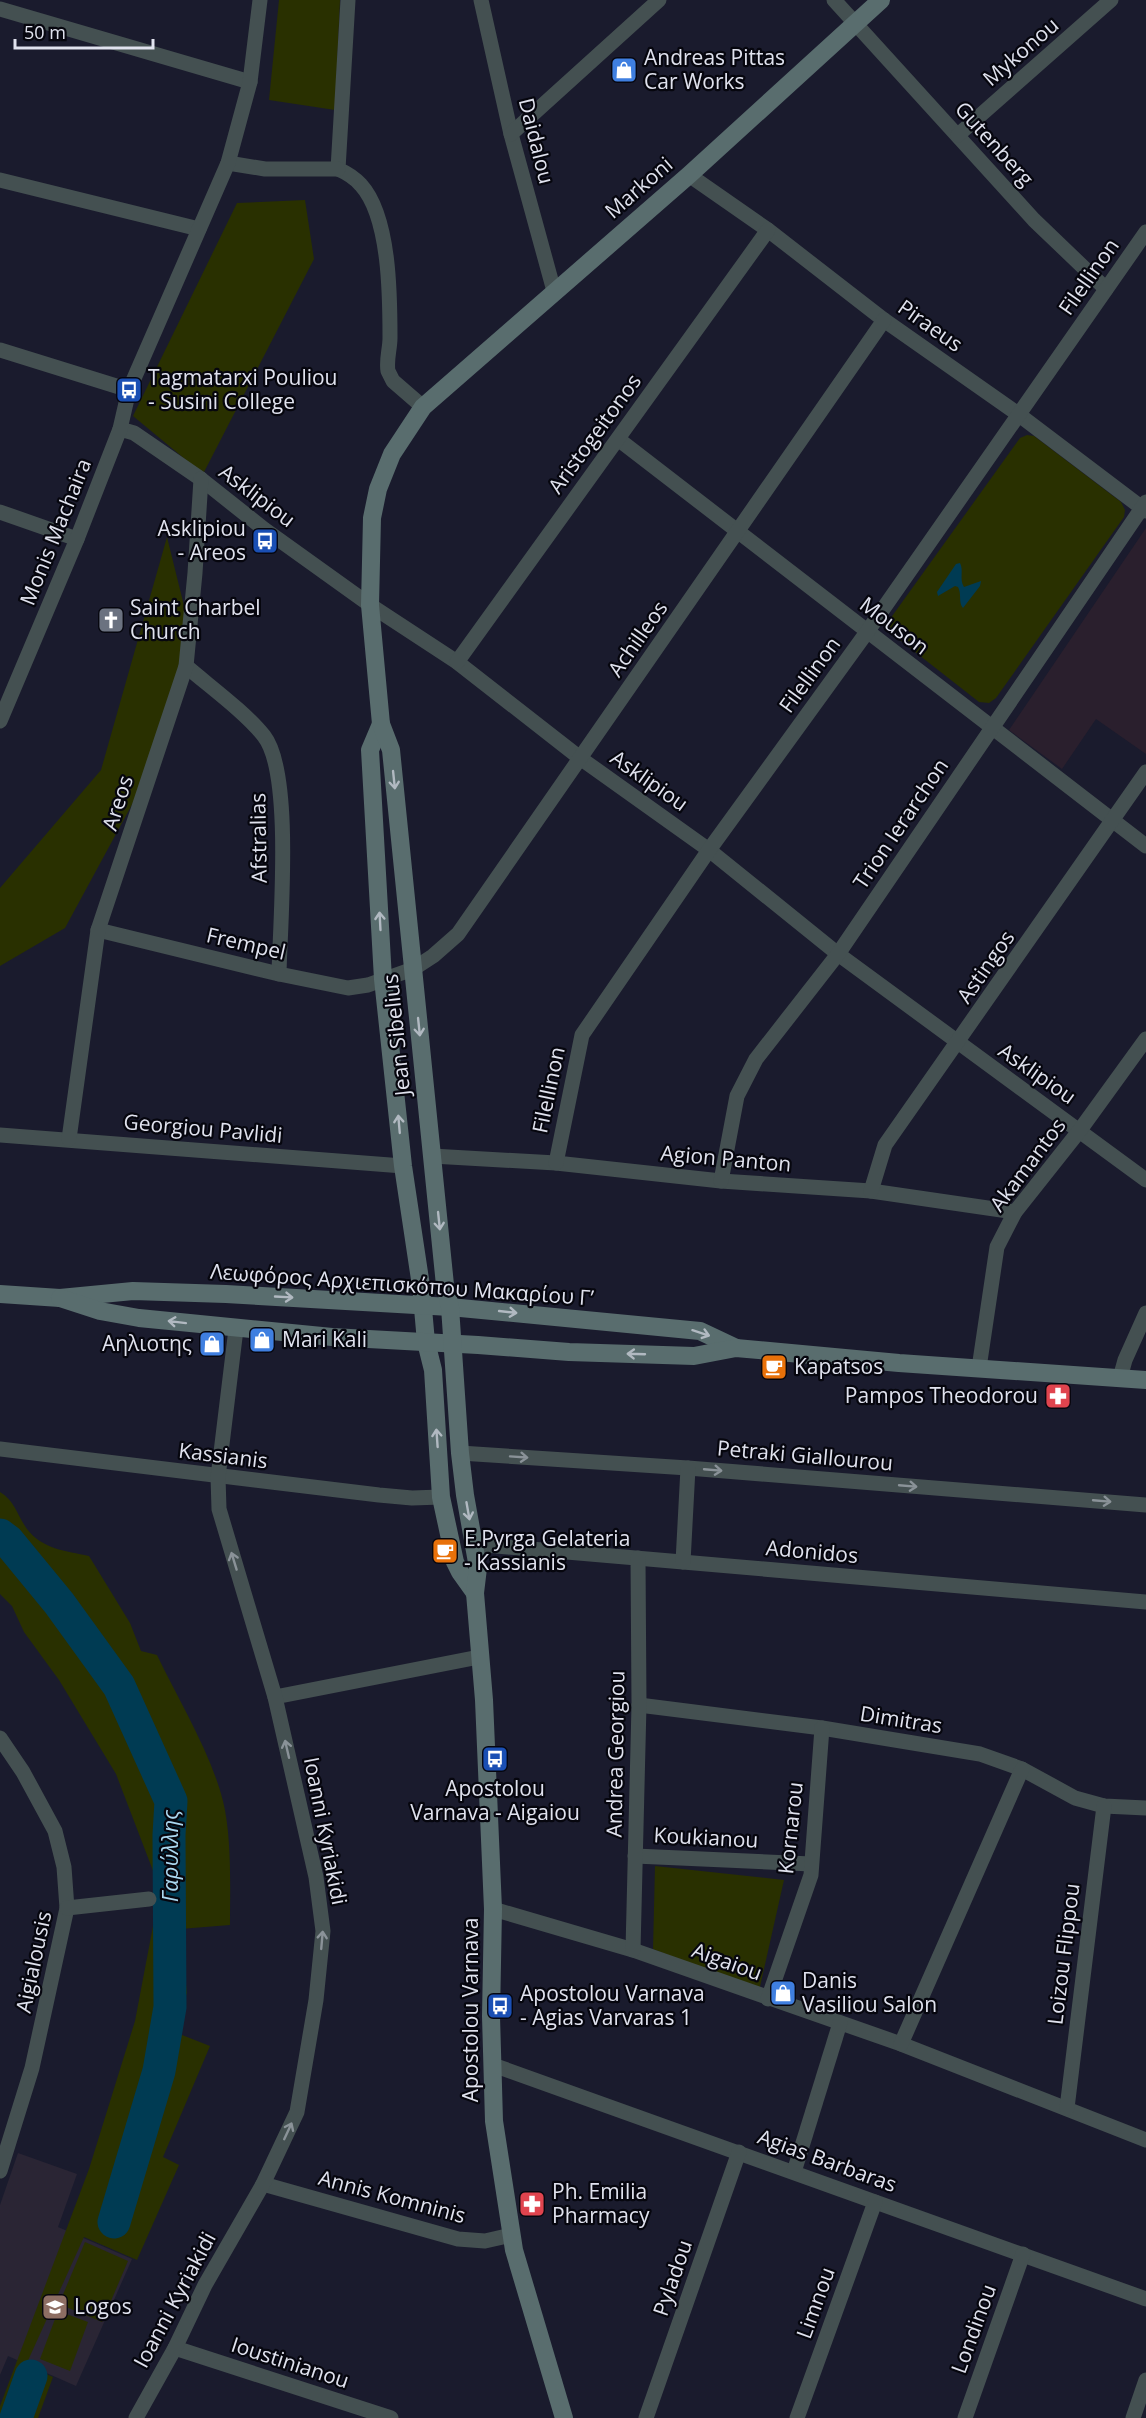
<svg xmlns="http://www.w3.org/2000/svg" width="1146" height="2418" viewBox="0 0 1146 2418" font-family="'Open Sans',sans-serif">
<rect width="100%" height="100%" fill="#1a1b2d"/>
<path fill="#2a1f2d" d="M1146 528V754L1096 719 1062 769 1009 730Z"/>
<path fill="#2a2534" d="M18 2153 77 2174 58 2227 132 2259 76 2386 8 2356 0 2375V2205Z"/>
<g fill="#293000">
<path d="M279 0H340L335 110 269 100Z"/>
<path d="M305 200 314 259 203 474 133 416 237 203Z"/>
<path d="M1027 435 1034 436 1121 502 1125 510 1124 517 996 698 989 703 979 702 896 637 889 627 890 619 1020 438Z"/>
<path d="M167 537 191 634 135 799 65 928 0 966V888L101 770Z"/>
<path d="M0 1492C15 1501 17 1515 27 1529 42 1549 66 1551 89 1556L130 1623 141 1651 157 1655C179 1701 211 1753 223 1801 232 1838 230 1887 230 1925L180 1929 187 1993 172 2031 210 2046 163 2157 179 2165 137 2260 84 2237 26 2365 53 2377 38 2418H0V2406L89 2169 135 2021 160 1889 116 1774 59 1680 24 1632 12 1606 0 1594Z"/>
<path d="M655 1866 784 1880 759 1991 653 1949Z"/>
<path d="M85 2242 128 2261 102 2322 59 2304Z"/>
<path d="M58 2311 88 2322 70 2371 40 2359Z"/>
</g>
<path fill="#003b53" d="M960 563C964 571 959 579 964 587L981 581 980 586 963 608C958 602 962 594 958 587L955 586 938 596 937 592 956 564Z"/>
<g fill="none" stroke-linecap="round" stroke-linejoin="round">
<g stroke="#003b53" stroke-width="33">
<path d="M0 1535 8 1541 59 1603 119 1686 171 1801 169 1835 170 2007 159 2071 114 2222"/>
<path d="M16 2418 31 2376"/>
</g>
<g stroke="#445051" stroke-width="15">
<path d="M348 0 338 169C347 173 355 178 361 185 390 217 390 297 390 338 390 349 386 360 388 371L393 381 423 407"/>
<path d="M481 0 511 134 554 291"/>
<path d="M834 0 1034 220 1106 289"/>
<path d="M0 9 250 82"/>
<path d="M511 134 659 0"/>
<path d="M958 135 1111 0"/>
<path d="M228 163 265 169H338"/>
<path d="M689 175 768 230 884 320 1018 414 1146 511"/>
<path d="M0 180 199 229"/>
<path d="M0 350 129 390"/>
<path d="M120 429 134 433 201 479 264 529 370 605 457 662 580 758 709 850 838 954 1146 1180"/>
<path d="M618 439 1146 846"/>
<path d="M0 512 77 539"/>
<path d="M457 662 768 230"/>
<path d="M186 666C209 686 245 712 264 736 293 773 280 923 279 974"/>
<path d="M0 721 77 539 120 429 129 390 228 163 250 82 260 0"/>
<path d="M98 930 279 974 348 988 368 985 413 969 433 956 458 934 884 320"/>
<path d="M0 1135 403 1166"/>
<path d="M69 1139 98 930 186 666 195 573 201 479"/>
<path d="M432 1156 556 1163 721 1181 871 1191 1015 1212"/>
<path d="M556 1163 582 1035 709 850 867 632 1146 232"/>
<path d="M721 1181 737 1096 756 1059 838 954 1146 502"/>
<path d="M871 1191 885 1145 1146 772"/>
<path d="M979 1368 997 1247 1015 1212 1080 1130 1146 1039"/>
<path d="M1120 1378 1125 1360 1146 1313"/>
<path d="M0 1449 379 1495 412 1498 441 1497"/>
<path d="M460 1453 688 1468 1146 1505"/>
<path d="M474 1544 1146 1602"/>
<path d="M683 1562 688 1468"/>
<path d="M275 1697 479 1657"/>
<path d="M639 1705 822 1728 980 1754 1022 1769 1075 1798 1104 1806 1146 1808"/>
<path d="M0 1738 23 1772 55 1831 64 1867 67 1908 32 2068 0 2171"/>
<path d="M635 1856 811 1864"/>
<path d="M67 1908 149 1899"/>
<path d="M493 1909 633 1950 901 2044 1146 2140"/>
<path d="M633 1950 639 1705 638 1558"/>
<path d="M768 1999 811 1875 822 1728"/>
<path d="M901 2044 1022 1769"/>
<path d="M493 2065 1146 2299"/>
<path d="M1067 2108 1104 1806"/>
<path d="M794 2172 840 2023"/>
<path d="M263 2184 458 2239 485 2241 511 2235"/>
<path d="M175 2348 391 2418"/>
<path d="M136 2418 175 2348 205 2285 263 2184 297 2112 316 2000 323 1931 316 1877 275 1697 219 1509 218 1477 236 1329"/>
<path d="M646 2418 739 2152"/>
<path d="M797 2418 875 2202"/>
<path d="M965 2418 1023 2254"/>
<path d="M1133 2418 1146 2380"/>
</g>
<g stroke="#596d6e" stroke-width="18">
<path d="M381 724 370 750 383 979 403 1166 421 1286 426 1342 433 1370 441 1497 455 1562 460 1572 475 1593"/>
<path d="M0 1294 60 1298 133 1291 226 1294 450 1307 700 1331 736 1348"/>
<path d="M60 1298 100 1311 139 1318 332 1337 478 1345 569 1352 694 1356 736 1348 899 1363 1146 1380"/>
<path d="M564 2418 514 2250 494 2121 491 2016 493 1909 484 1700 475 1593 478 1568 465 1495 460 1453 450 1307 445 1285 391 750 381 724 370 605 372 518 378 489 392 454 423 407 689 175 881 0"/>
</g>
</g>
<defs><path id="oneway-shaft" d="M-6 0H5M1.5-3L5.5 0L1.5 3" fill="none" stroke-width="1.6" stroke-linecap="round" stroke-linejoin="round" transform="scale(1.5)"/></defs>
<g stroke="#b1b9c1">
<use href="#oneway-shaft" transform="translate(394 780) rotate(84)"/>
<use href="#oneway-shaft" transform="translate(380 921) rotate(-93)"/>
<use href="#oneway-shaft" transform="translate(419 1027) rotate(84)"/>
<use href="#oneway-shaft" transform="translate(399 1124) rotate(-95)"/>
<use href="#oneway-shaft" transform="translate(439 1221) rotate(84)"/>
<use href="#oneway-shaft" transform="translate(284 1297) rotate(3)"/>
<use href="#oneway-shaft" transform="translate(508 1312) rotate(6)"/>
<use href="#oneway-shaft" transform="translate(177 1322) rotate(-173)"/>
<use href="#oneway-shaft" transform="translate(701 1333) rotate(18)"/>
<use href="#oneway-shaft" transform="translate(636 1354) rotate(-178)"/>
<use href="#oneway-shaft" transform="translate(437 1438) rotate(-94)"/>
<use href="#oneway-shaft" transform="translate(468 1511) rotate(80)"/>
</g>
<g stroke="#8a9298">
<use href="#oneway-shaft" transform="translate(519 1457) rotate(4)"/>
<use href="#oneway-shaft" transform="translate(713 1470) rotate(5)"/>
<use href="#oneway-shaft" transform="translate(908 1486) rotate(5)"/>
<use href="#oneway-shaft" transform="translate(1102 1501) rotate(5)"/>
<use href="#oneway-shaft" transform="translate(234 1561) rotate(-107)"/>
<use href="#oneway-shaft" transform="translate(287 1749) rotate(-103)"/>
<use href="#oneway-shaft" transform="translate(322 1940) rotate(-85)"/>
<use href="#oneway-shaft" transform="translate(288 2131) rotate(-65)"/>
</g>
<defs>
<symbol id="shop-square" viewBox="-11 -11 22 22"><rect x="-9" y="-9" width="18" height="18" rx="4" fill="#3f7fe0" stroke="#06060e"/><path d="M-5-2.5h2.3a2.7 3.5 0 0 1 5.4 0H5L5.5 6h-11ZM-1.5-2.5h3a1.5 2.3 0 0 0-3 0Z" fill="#fff"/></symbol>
<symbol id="bus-square" viewBox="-11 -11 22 22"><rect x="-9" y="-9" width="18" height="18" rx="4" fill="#1a4fb4" stroke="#06060e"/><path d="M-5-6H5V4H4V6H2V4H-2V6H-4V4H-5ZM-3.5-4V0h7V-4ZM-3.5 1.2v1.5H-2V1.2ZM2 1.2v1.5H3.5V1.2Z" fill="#fff"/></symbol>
<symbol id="church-square" viewBox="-11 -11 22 22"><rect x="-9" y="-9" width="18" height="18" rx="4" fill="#6b7280" stroke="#06060e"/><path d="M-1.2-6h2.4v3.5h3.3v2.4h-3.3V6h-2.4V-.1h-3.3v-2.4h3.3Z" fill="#fff"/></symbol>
<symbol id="cafe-square" viewBox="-11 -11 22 22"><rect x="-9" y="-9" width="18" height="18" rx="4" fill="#e8710a" stroke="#06060e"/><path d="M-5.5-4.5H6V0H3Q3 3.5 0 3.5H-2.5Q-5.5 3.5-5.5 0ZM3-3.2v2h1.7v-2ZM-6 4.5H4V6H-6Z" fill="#fff"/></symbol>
<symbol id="pharmacy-square" viewBox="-11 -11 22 22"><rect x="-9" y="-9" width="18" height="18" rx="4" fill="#e0444e" stroke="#06060e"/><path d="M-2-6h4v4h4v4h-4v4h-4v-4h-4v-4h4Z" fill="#fff"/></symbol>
<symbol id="school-square" viewBox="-11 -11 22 22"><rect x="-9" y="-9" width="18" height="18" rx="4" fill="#8d6e63" stroke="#06060e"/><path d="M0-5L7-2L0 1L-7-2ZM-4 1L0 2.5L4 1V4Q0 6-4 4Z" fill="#fff"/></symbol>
</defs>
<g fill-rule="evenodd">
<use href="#shop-square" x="609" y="55" width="30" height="30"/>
<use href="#bus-square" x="114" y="375" width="30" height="30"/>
<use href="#bus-square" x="250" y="526" width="30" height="30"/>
<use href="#church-square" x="96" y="605" width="30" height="30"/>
<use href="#shop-square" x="247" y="1325" width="30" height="30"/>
<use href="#shop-square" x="197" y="1329" width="30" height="30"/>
<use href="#cafe-square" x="759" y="1352" width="30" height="30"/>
<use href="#pharmacy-square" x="1043" y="1381" width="30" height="30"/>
<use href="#cafe-square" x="430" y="1536" width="30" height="30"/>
<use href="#bus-square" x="480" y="1744" width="30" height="30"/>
<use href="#shop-square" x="768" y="1978" width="30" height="30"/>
<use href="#bus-square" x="485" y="1991" width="30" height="30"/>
<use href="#pharmacy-square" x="517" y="2189" width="30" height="30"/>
<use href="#school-square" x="40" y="2292" width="30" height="30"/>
</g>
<g text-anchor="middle" stroke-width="4.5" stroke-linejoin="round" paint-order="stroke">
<g font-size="21" fill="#e0e2ee" stroke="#06060e">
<text transform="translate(1021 52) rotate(-41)" y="7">Mykonou</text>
<text transform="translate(536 141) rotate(76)" y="7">Daidalou</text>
<text transform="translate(994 144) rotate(48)" y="7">Gutenberg</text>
<text transform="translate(639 188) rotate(-41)" y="7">Markoni</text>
<text transform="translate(1089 277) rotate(-55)" y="7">Filellinon</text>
<text transform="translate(930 326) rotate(35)" y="7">Piraeus</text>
<text transform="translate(595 434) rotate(-54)" y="7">Aristogeitonos</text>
<text transform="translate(257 496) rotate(37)" y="7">Asklipiou</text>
<text transform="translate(56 532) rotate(-68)" y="7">Monis Machaira</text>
<text transform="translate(894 626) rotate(37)" y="7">Mouson</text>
<text transform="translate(638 639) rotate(-55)" y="7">Achilleos</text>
<text transform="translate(810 675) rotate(-54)" y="7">Filellinon</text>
<text transform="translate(649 781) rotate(35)" y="7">Asklipiou</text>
<text transform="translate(118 803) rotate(-72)" y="7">Areos</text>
<text transform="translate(901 824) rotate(-56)" y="7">Trion Ierarchon</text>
<text transform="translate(259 838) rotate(-91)" y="7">Afstralias</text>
<text transform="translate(246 944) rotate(13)" y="7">Frempel</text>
<text transform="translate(986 967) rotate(-55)" y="7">Astingos</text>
<text transform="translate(397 1035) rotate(-96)" y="7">Jean Sibelius</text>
<text transform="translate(1037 1074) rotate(35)" y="7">Asklipiou</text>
<text transform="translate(549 1090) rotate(-78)" y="7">Filellinon</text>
<text transform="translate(203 1129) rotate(5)" y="7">Georgiou Pavlidi</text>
<text transform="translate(726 1159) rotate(5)" y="7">Agion Panton</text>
<text transform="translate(1028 1165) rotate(-53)" y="7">Akamantos</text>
<text transform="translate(402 1285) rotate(4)" y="7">Λεωφόρος Αρχιεπισκόπου Μακαρίου Γ’</text>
<text transform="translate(223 1456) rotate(7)" y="7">Kassianis</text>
<text transform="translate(805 1456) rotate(5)" y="7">Petraki Giallourou</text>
<text transform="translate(812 1552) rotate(5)" y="7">Adonidos</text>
<text transform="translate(901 1720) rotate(9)" y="7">Dimitras</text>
<text transform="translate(616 1754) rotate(-89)" y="7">Andrea Georgiou</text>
<text transform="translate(791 1828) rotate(-84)" y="7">Kornarou</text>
<text transform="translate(325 1831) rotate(79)" y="7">Ioanni Kyriakidi</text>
<text transform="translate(706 1838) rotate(3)" y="7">Koukianou</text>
<text transform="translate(1064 1954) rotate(-83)" y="7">Loizou Flippou</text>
<text transform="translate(34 1962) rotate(-78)" y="7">Aigialousis</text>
<text transform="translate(727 1962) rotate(20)" y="7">Aigaiou</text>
<text transform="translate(471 2010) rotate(-90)" y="7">Apostolou Varnava</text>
<text transform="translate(827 2161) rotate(20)" y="7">Agias Barbaras</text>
<text transform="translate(392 2197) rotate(15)" y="7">Annis Komninis</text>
<text transform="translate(673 2278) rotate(-71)" y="7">Pyladou</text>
<text transform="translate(175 2300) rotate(-62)" y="7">Ioanni Kyriakidi</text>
<text transform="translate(816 2303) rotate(-70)" y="7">Limnou</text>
<text transform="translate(974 2329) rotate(-70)" y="7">Londinou</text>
<text transform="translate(290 2363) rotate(18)" y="7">Ioustinianou</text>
</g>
<g font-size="21" fill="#e0e2ee" stroke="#06060e" text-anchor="start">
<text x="644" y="65">Andreas Pittas<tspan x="644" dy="24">Car Works</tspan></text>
<text x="148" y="385">Tagmatarxi Pouliou<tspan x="148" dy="24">- Susini College</tspan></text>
<text x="246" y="536" text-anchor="end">Asklipiou<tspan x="246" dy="24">- Areos</tspan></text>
<text x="130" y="615">Saint Charbel<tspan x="130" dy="24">Church</tspan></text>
<text x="282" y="1347">Mari Kali</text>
<text x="192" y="1351" text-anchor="end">Αηλιοτης</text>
<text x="794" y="1374">Kapatsos</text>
<text x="1038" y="1403" text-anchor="end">Pampos Theodorou</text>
<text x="464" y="1546">E.Pyrga Gelateria<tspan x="464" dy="24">- Kassianis</tspan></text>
<text x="495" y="1796" text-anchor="middle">Apostolou<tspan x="495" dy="24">Varnava - Aigaiou</tspan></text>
<text x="802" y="1988">Danis<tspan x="802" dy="24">Vasiliou Salon</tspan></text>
<text x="520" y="2001">Apostolou Varnava<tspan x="520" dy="24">- Agias Varvaras 1</tspan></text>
<text x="552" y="2199">Ph. Emilia<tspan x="552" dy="24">Pharmacy</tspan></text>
<text x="74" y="2314">Logos</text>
</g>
<g font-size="22" font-style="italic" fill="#aad7f0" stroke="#06060e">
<text transform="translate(170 1856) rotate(-90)" y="8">Γαρύλλης</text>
</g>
</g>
<path d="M15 39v9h138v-9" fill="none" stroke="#e0e2ee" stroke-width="3"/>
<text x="24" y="39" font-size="18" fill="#e0e2ee" stroke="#06060e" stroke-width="4.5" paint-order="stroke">50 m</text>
</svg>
